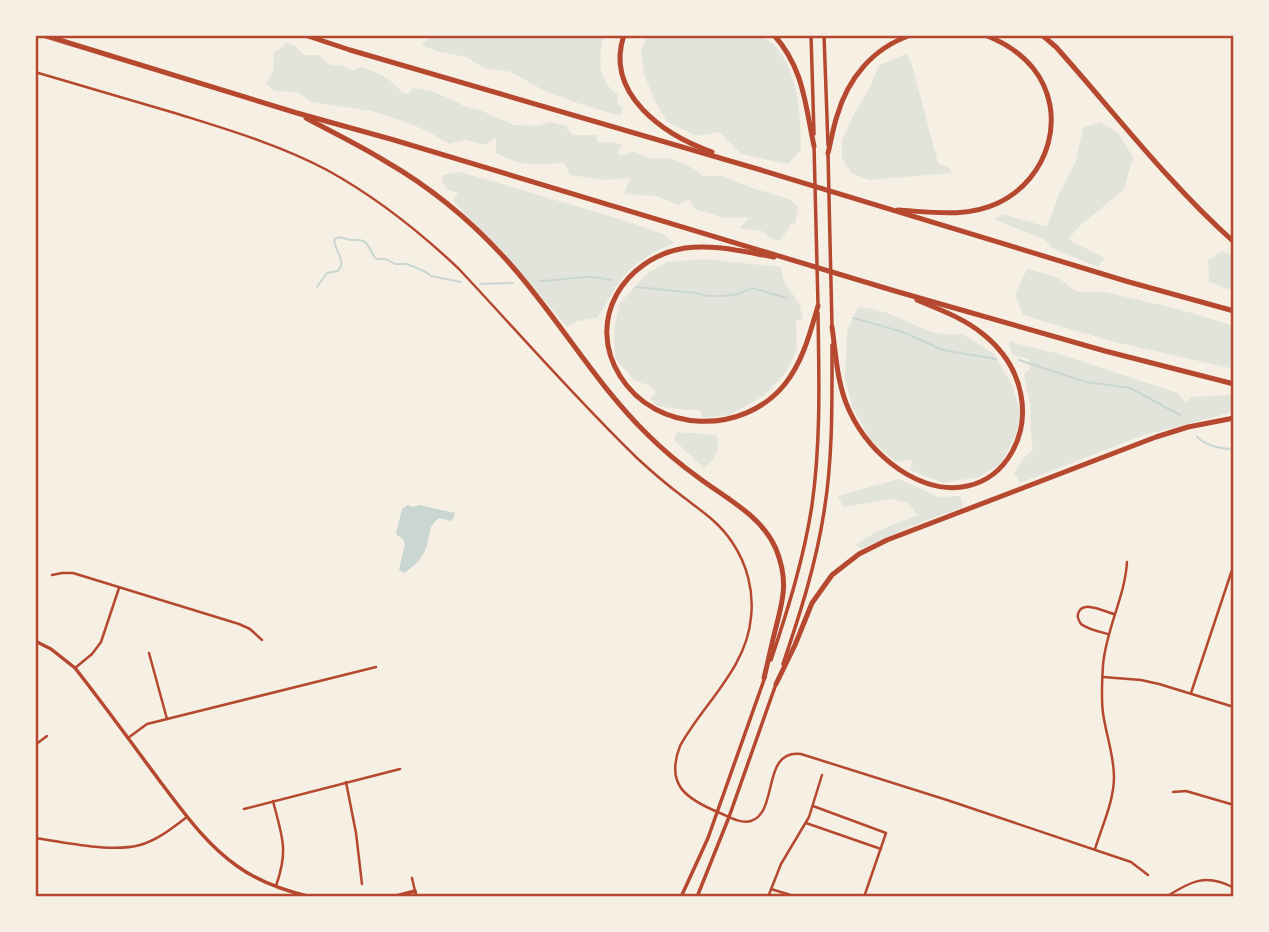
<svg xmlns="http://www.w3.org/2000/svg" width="1269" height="932" viewBox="0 0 1269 932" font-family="'Exo 2',sans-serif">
<rect width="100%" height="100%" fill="#f6efe4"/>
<g fill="#e2e4dc">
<path d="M441 35H604C598 58 597 80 618 95L617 103 623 108 620 116 574 102 541 89 511 72 484 68 466 57 440 52 423 46 422 44 429 39Z"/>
<path d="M648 35H759C798 53 801 113 801 150L788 164 741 154 719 132 697 136 667 122 654 99 644 74 641 50Z"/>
<path d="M286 43 294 45 304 55H319C326 64 332 66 342 65L352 71 361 67C377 72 393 79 402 93L407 94 413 88 431 91 451 99 464 106 482 111 514 125 539 126 550 122 568 126 566 128 573 135H597V141L600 143 612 142 622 145 617 153 622 156 633 151 651 159 671 158 694 169 703 176H722L755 189 789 199 798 207 795 224 791 223 788 230 779 241 770 238 762 231 740 228 749 217 724 218 695 209 689 199 678 205 656 196 624 194 630 178 605 180 570 175 564 163C535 165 522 167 496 153V138L485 145 465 140 449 144 427 131 403 121 371 111 311 102 298 92 275 91 266 84 273 71 274 52 280 49Z"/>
<path d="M907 54 912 65 938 163 949 168 952 173 869 180 851 173 842 158V141L854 114 870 87 879 65Z"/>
<path d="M1100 122 1118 133 1133 157 1124 189 1080 226 1068 239 1104 258 1098 267 1054 249 1045 240 994 219 1003 214 1047 227 1059 194 1076 161 1083 128Z"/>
<path d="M461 172 620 219 663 234 674 243C650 253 627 267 614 290 608 300 604 309 597 318L577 321 567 327C543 299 520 270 495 243 481 228 465 216 453 200L458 193 449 190 442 182 443 175Z"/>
<path d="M1222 251 1234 256V291L1209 282 1208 260Z"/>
<path d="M705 259 781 267 784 282 799 303 803 320 796 321 797 350 786 372 764 396 729 415 703 418 700 410H685L657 406 650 398 656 392 648 385 635 381 615 358 614 329 620 303 645 275 667 262Z"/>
<path d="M1027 269 1057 277 1077 292H1105L1178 309 1234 326V369L1110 341 1023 315 1015 294Z"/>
<path d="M858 307C866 308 874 309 881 311 906 318 935 341 961 333L994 354 1012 385 1021 413 1016 435 1001 464 979 477 943 483 910 470 912 460 896 462 870 439 853 408 845 378 847 331Z"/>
<path d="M1010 340 1018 344 1056 353 1178 393 1186 404 1190 397 1230 395 1234 398V410L1226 414 1141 436 1020 483 1014 473 1024 458 1033 450 1031 434 1030 403 1024 375 1030 368 1029 359 1013 355 1009 345Z"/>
<path d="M677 432 716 435C721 451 717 457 704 468L674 440Z"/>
<path d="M899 479 939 497 960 496 963 507 909 527 861 549 856 545 877 531 918 515 907 503 891 499 844 507 837 496Z"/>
</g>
<path fill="#c9d6d2" d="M407 505 413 507 419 505 455 513 453 519 451 521 439 518C427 528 431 532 427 545 423 558 415 566 404 573L399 570 405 544 403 539 396 534 402 509Z"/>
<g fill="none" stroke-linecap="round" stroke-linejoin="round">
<g stroke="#c9d6d2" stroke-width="2">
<path d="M540 281C556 281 572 277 588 277 596 277 604 279 611 280"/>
<path d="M480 284 513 283"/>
<path d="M317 287 327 273 338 271C341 266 342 266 341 260 340 253 324 232 346 239 352 241 358 239 363 241 370 244 371 254 376 259H386L395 264H407L426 272 431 276 461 282"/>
<path d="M636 287 696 293 707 296H724L738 294 752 288 787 298"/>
<path d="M853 318 903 332 943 350 996 359"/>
<path d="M1019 360 1086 382 1130 388 1180 415"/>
<path d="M1197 437C1207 446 1221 449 1234 449"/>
</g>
<g stroke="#b5482f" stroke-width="2.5">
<path d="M35 72C83 86 130 100 178 114 229 130 280 145 327 170 376 197 419 231 459 269 518 332 575 398 637 458 651 471 666 484 682 496 700 510 719 522 732 542 747 564 754 591 751 617 747 668 703 704 680 746 665 785 686 799 720 813 729 817 741 824 751 821 779 812 761 749 801 754L947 800 1131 862 1148 875"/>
<path d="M52 575 62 573H73L239 624 250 629 262 640"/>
<path d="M1108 634C1100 632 1087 629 1081 624 1079 621 1077 617 1078 614 1082 599 1105 612 1114 614"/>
<path d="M149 653 167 719"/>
<path d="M75 668 92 654 101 642 119 588"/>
<path d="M1103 677 1141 680 1159 684 1234 707"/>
<path d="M1191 693 1232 570"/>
<path d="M128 738 147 724 376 667"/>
<path d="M35 745 47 736"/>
<path d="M346 782 356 833 362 884"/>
<path d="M1173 792 1186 791 1234 805"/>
<path d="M273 801C282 837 289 849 276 886"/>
<path d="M813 806 886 833 864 897"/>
<path d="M244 809 400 769"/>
<path d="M806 823 881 849"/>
<path d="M35 838C65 842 111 853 140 845 158 840 172 828 187 817"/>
<path d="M1095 849C1102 826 1114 801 1114 777 1114 755 1106 735 1103 713 1101 698 1102 681 1103 665 1106 629 1125 597 1127 562"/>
<path d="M412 878 415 891"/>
<path d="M771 889 797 897"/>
<path d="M768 897 781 864 809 817 822 775"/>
<path d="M1166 897C1191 881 1206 873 1234 888"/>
</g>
<g stroke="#b5482f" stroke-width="3.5">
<path d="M35 641 51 649 75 668C105 706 133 745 162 784 185 814 206 844 237 866 259 882 285 891 311 897"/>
<path d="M392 897 415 891 416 897"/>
</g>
<g stroke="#b5482f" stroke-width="3.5">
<path d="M811 35 814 134"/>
<path d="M824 35 828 145"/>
<path d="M814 145 818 305"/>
<path d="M828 153 832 327"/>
<path d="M771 660C788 609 804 558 812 505 821 441 819 377 818 313"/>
<path d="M783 664C800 614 816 564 824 512 833 457 832 401 832 345"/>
<path d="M681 897 708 838 765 677"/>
<path d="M697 897 729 817 776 684"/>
</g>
<g stroke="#b5482f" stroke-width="5">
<path d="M43 35 297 113 394 140 895 291 1105 351 1234 384"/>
<path d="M305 35 350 50 761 170 1129 282 1234 311"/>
<path d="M624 35C604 94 664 135 712 152"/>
<path d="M774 35C804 69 805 104 814 146"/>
<path d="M1042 35 1056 47C1115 113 1168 183 1234 242"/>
<path d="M306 118C332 132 359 145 385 161 432 188 475 224 511 265 559 319 595 383 647 434 663 450 681 465 699 478 727 499 762 516 776 549 789 581 783 600 775 631 771 647 768 662 764 678"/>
<path d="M828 153C831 141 833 128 837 116 848 78 873 48 911 35"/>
<path d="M898 210C931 212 967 218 998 203 1049 179 1069 113 1033 68 1020 52 1003 42 985 35"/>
<path d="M774 257C745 252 715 244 685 248 624 258 585 320 620 376 656 434 743 436 785 384 803 361 810 333 818 306"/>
<path d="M832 327C836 355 837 384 849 410 860 434 878 455 900 470 1000 535 1070 404 983 334 963 318 941 310 917 300"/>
<path d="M776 684 795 645 812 603 832 575 859 554 887 540 1156 437 1188 427 1234 418"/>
</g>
</g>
<rect width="1269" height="932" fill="none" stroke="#f6efe4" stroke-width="74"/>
<rect x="37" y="37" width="1195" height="858" fill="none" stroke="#b5482f" stroke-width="2.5"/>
</svg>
